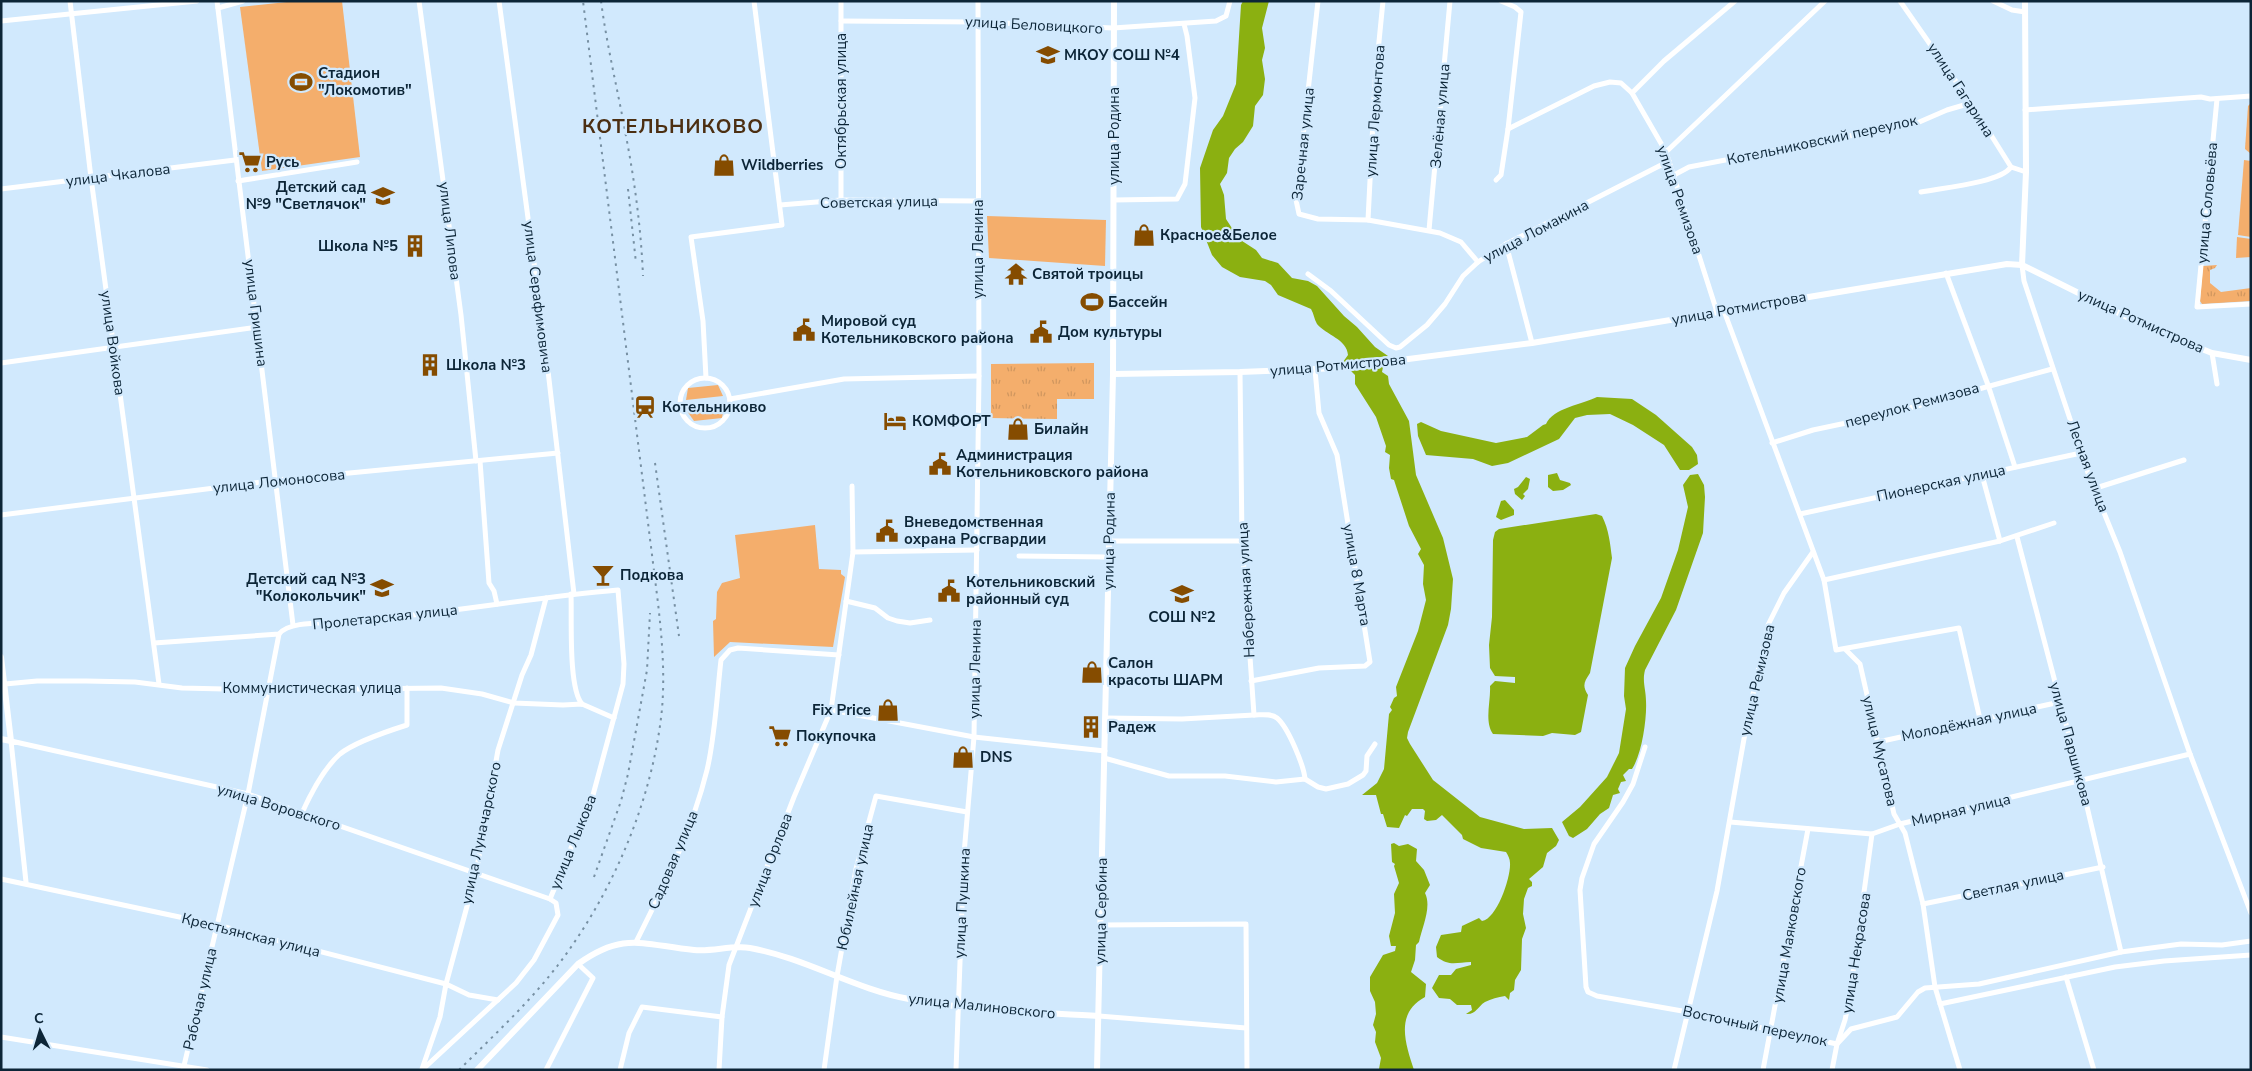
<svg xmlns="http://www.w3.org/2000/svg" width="2252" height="1071" viewBox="0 0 2252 1071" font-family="'Nunito Sans',sans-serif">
<defs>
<pattern id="grass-tufts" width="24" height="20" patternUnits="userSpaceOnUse" patternTransform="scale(1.25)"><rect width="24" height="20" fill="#f4ae6c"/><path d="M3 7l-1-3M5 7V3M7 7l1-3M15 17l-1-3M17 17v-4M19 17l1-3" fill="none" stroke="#d0965e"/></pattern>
</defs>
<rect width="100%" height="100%" fill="#d1e9fd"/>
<g fill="url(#grass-tufts)">
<path d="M2251 103V154L2245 149 2248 106Z"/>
<path d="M2217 265 2215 268 2210 270V283L2221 292 2251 288V301L2202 304 2200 301 2203 266Z"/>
<path d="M1094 363V399H1057V419L991 418V364Z"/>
</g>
<g fill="#f4ae6c">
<path d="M296 1H342L360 157 262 171 240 7Z"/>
<path d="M2244 160 2251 161V237L2238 235Z"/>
<path d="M987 216 1106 220 1105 266 989 258Z"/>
<path d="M2237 237 2251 239V257L2236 258Z"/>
<path d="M718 385 723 396 686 400 688 388Z"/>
<path d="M724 406 722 418 694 421 687 411Z"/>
<path d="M815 525 819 569 841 570V574L845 577 833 647 730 642 714 657 713 621 716 619 717 592 722 583 740 578 735 535Z"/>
</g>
<g fill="#8bb011">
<path d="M1269 1 1262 28 1265 48 1262 60 1265 79 1263 95 1255 106 1253 126 1243 142 1235 149 1229 158 1227 173 1220 184 1224 195 1226 219 1239 239 1256 250 1262 258 1278 263 1292 278 1308 281 1317 286 1344 316 1357 327 1375 347 1388 356 1343 362 1348 355C1347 339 1326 335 1317 324 1314 319 1314 314 1311 309L1278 295 1271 285 1265 281 1240 277 1222 267 1212 255 1201 227 1200 168 1213 130 1223 116 1236 84 1241 5 1243 1Z"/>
<path d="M1383 367 1382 372 1388 376 1389 384 1409 421 1416 475 1443 538 1453 579 1451 609 1448 625 1408 732 1407 738 1410 744 1433 780 1480 817 1524 829 1552 828 1559 840 1556 846 1547 853 1543 867 1529 879 1532 882V886L1528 888 1524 899 1523 914 1526 928 1522 939 1521 970 1515 980 1514 990 1510 993 1509 1000 1505 996C1498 997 1491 999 1485 1002 1477 1007 1476 1015 1466 1014L1472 1010 1471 1005H1457L1450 999 1439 998 1432 988 1439 975H1451L1456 969 1471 965V962C1457 962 1450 967 1437 957L1436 947 1441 935 1461 932 1462 926 1479 918 1482 921C1497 919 1511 877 1510 863 1510 859 1508 855 1506 852L1481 848 1463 839 1462 835 1442 815 1436 820 1427 821 1424 819 1425 811 1423 809H1412L1407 816 1405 815 1399 828 1387 827 1383 814H1381L1376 795H1362L1377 783 1384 769 1389 714 1392 710 1390 707 1394 698 1397 696 1396 687 1418 631 1426 600 1423 584 1424 565 1418 554 1421 549 1409 526 1394 480 1391 479 1389 468 1390 455 1385 452 1386 446 1376 417 1355 384V375L1351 371Z"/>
<path d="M1597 397 1632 399 1656 415 1692 447 1697 455 1698 464 1689 470H1680L1664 445 1633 425 1610 414 1587 415 1575 418 1559 439 1508 463 1492 466 1473 459 1426 455 1418 436 1417 424 1421 422 1441 431 1496 443 1527 437 1543 425 1546 424C1553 408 1583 404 1597 397Z"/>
<path d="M1557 473 1560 480 1570 483 1571 485 1563 490 1553 491 1548 487V475Z"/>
<path d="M1698 474 1704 485 1705 497 1703 533 1676 610 1645 670C1642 682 1646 689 1646 701 1647 718 1642 754 1632 769H1629L1623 775 1626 781 1621 782 1618 789 1620 793 1613 795 1609 808 1600 814 1587 829 1573 838 1569 836 1562 822 1580 807 1607 777 1619 753 1626 709 1624 696 1625 668 1635 646 1661 598 1678 550 1688 507 1683 485 1690 475Z"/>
<path d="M1526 477 1530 479 1528 489 1523 494 1525 496 1522 500 1515 494 1514 489 1518 487Z"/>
<path d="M1505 500 1514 510V515L1501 520 1496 517 1501 501Z"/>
<path d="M1596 514 1602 516C1609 530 1610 543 1612 558L1590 673C1584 682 1582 686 1588 695L1581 732 1575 735 1552 733 1543 736 1493 734C1484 721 1491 701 1490 686L1495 681 1515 683V677L1495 676 1490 668 1489 645 1492 617 1493 540 1495 532 1499 529Z"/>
<path d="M1394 843 1399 846 1408 844 1417 849 1416 861 1424 870 1430 885 1425 893C1432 907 1422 927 1419 942L1416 945 1415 960 1411 972 1426 984 1425 997C1395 1013 1405 1043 1414 1070L1379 1069 1381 1058 1375 1042 1376 1032 1373 1025 1376 1014 1375 1002 1370 991V977L1383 955 1395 951 1396 946H1391L1389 936 1395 913 1394 894 1399 883 1394 866 1395 864 1392 862 1391 844Z"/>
</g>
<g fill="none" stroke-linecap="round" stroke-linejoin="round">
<g stroke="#fff" stroke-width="5">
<path d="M70 1 91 178 159 684"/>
<path d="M217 1 293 625"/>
<path d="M419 1 461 315 476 461"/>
<path d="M499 1 545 345 574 594"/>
<path d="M841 1V200"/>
<path d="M1318 1 1296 200 1299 214 1318 219 1368 220 1440 233 1461 242 1478 262"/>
<path d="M1501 1 1515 7 1521 12 1508 129 1594 86 1610 82 1621 83 1632 93 1666 152 1717 312"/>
<path d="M1900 1 1971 103 2011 167 2026 172"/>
<path d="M1993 1 2012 10 2025 12"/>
<path d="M218 8 243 1"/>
<path d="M1 21 197 1"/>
<path d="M841 21 978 22 1113 28 1216 21 1226 16 1230 1"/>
<path d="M1632 93 1664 61 1735 1"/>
<path d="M2217 99 2197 307 2251 304"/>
<path d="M2025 110 2201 97 2210 99 2251 96"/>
<path d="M1666 152 1825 1"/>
<path d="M1674 175 1689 167 1917 123 1947 110 1971 103"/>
<path d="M1496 180 1501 175 1508 129"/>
<path d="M238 181 357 162"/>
<path d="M1 189 235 160"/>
<path d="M1921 192C1941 188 2000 183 2011 167"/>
<path d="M1114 200 1177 199 1185 184 1195 98 1187 36 1184 24"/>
<path d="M780 205 841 200 978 201"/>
<path d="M1368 220 1375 82 1383 1"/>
<path d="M1429 230 1450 1"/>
<path d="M1506 244 1532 343"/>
<path d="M2022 265 2024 281 2089 476 2120 552 2190 754 2251 913"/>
<path d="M1946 273 1988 385 2015 467"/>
<path d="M1308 274 1331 291 1389 345 1396 348 1400 347 1427 325 1445 304 1463 276 1478 262 1506 244 1669 161"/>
<path d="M1724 311 1824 580 1836 650 1959 628 1980 719"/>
<path d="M2212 353 2217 384"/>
<path d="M1 363 258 327"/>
<path d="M1240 372 1242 541 1254 715C1261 715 1271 713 1277 718 1288 727 1304 766 1305 779"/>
<circle cx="705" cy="403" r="25"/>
<path d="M706 378 703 321 691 237 782 225 754 1"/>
<path d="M730 399 844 379 979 376"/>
<path d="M1772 443 1813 430 1884 415 2052 369"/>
<path d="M480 461 489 583 494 591 497 604"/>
<path d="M1982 475 2000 541"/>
<path d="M2096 488 2184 460"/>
<path d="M1800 514 2081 453"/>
<path d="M1 515 277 480 558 453"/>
<path d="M2017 537 2081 781 2121 952"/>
<path d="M1109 541H1242"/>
<path d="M853 552 977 550"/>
<path d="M1019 556 1108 557"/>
<path d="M1824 580 2000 541 2054 523"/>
<path d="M571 594C572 617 568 688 582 704"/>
<path d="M846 601 875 608 888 618 897 621 910 623 930 620"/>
<path d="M154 643 279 634C290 620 326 624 344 622 436 615 526 598 618 590L624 664 623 684 593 795 550 899"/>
<path d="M1845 649 1860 664 1894 814 1905 833 1923 904 1935 987 1960 1070"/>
<path d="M1251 681 1319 668 1365 666 1370 662 1337 455 1319 413 1315 370"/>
<path d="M5 684 37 681H86L135 682 182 688 269 690 441 688 482 694 514 703 563 705 582 704 614 718"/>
<path d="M831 710 974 737 1105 751"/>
<path d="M1105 718 1182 719 1254 715"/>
<path d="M1878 742 2060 702"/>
<path d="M1645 747 1633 784 1623 802 1594 844 1582 878 1580 890 1586 987 1588 992 1597 996 1688 1012 1837 1044 1851 1029 1897 1017 1918 992 1925 988 1979 984 2121 952 2181 944 2222 945 2251 941"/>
<path d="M1104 758 1169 776H1225L1276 782 1305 779 1318 787 1326 789 1348 784 1363 775 1366 771 1367 756 1375 744"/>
<path d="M302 813C311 793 323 769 340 754 355 742 388 731 407 725V688"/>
<path d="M1730 822 1872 834 1900 824 2190 754"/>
<path d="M1 879 217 925 446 984 469 995 498 1000"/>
<path d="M26 882 11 741 248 794 550 899 556 903 558 915 534 960 516 983 422 1070"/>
<path d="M1923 904 2103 867"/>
<path d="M1101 925 1246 924 1247 1070"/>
<path d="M636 942C664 886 692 831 707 770 715 737 717 694 721 660L730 650 738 648 839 655"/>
<path d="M2066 977 2094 1070"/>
<path d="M1940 1004 2115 967 2164 961 2251 955"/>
<path d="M1099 1016 1246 1028"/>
<path d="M1 1037 207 1070"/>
<path d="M422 1069 440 1017 446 984 476 873 498 750 522 675 531 655 546 598"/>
<path d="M183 1070 248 794 279 634"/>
<path d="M546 1070 593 978 578 964"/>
<path d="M620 1070 629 1033 642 1007 722 1017"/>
<path d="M719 1070 722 1017 729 965 794 797 831 710 853 552 852 486"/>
<path d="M824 1070 837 976 856 869 876 796 967 812"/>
<path d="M956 1070 964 854 974 737 979 376 978 1"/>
<path d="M1674 1070 1717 891 1747 722 1768 625 1784 593 1813 552"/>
<path d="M1763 1070 1808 829"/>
<path d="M1832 1070 1837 1044 1845 1020 1849 1001 1872 834"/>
</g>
<g stroke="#fff" stroke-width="6">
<path d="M2022 265 2026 172 2025 1"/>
<path d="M1113 374 1240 372 1339 368 1532 343 2007 264 2022 265 2151 329 2212 353 2251 360"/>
<path d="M1 657 11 741 1 739"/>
<path d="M477 1070 578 964C624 931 643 945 694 950 713 952 731 945 750 948 806 958 854 989 909 999 971 1011 1036 1012 1099 1016"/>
<path d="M1097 1070 1113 374 1114 1"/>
</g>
<g stroke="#7790a3" stroke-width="2" stroke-dasharray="2.5 5" stroke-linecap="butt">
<path d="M601 1C607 47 618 91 626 136 635 183 641 229 643 276"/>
<path d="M628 189 636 263"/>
<path d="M655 463 679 636"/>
<path d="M594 877 621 801 628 774 647 670 650 613"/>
<path d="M459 1070C493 1036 529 1003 558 965 613 893 653 799 662 709 665 673 662 639 658 603L583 1"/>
</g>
</g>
<defs>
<symbol id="school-bare" viewBox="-9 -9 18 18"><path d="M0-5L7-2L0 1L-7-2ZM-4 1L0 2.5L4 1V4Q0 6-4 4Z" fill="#854c00" stroke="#d1e9fd" stroke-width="2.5" paint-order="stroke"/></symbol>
<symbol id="stadium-bare" viewBox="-9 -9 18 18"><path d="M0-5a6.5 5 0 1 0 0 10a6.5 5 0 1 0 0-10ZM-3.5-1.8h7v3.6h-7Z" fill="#854c00" stroke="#d1e9fd" stroke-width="2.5" paint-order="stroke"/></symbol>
<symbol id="supermarket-bare" viewBox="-9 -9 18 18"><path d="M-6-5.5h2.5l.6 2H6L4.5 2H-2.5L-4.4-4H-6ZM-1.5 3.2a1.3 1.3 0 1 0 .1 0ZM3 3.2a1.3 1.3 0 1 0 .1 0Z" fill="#854c00" stroke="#d1e9fd" stroke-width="2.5" paint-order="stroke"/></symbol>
<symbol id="shop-bare" viewBox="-9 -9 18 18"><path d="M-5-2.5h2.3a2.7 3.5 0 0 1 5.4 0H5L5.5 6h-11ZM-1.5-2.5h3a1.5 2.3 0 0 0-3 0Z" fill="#854c00" stroke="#d1e9fd" stroke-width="2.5" paint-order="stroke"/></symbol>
<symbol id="building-bare" viewBox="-9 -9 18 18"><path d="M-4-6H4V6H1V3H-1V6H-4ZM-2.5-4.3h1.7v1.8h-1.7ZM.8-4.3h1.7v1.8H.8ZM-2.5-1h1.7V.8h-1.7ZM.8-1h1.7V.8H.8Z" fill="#854c00" stroke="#d1e9fd" stroke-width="2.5" paint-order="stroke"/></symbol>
<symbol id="temple-bare" viewBox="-9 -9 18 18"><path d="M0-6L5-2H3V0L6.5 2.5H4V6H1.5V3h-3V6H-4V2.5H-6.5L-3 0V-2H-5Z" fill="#854c00" stroke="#d1e9fd" stroke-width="2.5" paint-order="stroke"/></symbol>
<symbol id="civic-bare" viewBox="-9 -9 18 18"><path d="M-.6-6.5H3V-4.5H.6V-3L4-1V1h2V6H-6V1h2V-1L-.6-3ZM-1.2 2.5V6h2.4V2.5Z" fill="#854c00" stroke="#d1e9fd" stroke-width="2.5" paint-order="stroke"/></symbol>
<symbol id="station-bare" viewBox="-9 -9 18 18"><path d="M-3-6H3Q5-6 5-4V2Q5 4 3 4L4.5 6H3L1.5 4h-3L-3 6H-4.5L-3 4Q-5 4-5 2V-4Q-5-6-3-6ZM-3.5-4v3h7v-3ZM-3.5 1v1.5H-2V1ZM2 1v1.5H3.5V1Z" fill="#854c00" stroke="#d1e9fd" stroke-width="2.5" paint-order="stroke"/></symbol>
<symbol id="hotel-bare" viewBox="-9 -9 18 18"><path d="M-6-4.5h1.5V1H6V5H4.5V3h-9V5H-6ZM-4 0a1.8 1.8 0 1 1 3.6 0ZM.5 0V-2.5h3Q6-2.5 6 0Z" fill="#854c00" stroke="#d1e9fd" stroke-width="2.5" paint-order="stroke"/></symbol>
<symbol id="bar-bare" viewBox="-9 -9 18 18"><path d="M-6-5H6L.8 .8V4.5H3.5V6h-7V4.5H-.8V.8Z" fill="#854c00" stroke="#d1e9fd" stroke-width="2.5" paint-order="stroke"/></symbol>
</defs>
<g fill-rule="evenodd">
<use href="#school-bare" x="1032" y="39" width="32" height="32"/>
<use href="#stadium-bare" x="285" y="66" width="32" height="32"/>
<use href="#supermarket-bare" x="234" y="146" width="32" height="32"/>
<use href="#shop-bare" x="708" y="149" width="32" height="32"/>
<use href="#school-bare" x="367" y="180" width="32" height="32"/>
<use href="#shop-bare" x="1128" y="219" width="32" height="32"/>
<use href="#building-bare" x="399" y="230" width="32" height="32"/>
<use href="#temple-bare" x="1000" y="258" width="32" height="32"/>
<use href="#stadium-bare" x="1076" y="286" width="32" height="32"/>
<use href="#civic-bare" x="788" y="314" width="32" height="32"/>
<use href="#civic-bare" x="1025" y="316" width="32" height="32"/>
<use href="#building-bare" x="414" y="349" width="32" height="32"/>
<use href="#station-bare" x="629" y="391" width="32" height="32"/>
<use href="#hotel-bare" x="879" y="405" width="32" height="32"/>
<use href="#shop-bare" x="1002" y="413" width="32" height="32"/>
<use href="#civic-bare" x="924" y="448" width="32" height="32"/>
<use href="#civic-bare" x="871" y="515" width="32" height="32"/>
<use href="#bar-bare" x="587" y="559" width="32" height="32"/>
<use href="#school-bare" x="366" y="572" width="32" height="32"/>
<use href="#civic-bare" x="933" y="575" width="32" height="32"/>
<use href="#school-bare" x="1166" y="578" width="32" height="32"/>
<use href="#shop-bare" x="1076" y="656" width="32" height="32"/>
<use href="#shop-bare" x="872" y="694" width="32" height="32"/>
<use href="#building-bare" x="1075" y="711" width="32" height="32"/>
<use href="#supermarket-bare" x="764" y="720" width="32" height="32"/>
<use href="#shop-bare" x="947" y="741" width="32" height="32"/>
</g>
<g text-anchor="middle" stroke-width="4.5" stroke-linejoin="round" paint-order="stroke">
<g font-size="15" fill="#0c2537" stroke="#d1e9fd">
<text transform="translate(1034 25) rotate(3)" y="5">улица Беловицкого</text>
<text transform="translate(1961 90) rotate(57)" y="5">улица Гагарина</text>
<text transform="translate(841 101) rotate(-90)" y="5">Октябрьская улица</text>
<text transform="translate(1375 111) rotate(-86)" y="5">улица Лермонтова</text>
<text transform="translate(1440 116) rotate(-85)" y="5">Зелёная улица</text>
<text transform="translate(1114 136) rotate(-90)" y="5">улица Родина</text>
<text transform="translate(1822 140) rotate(-12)" y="5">Котельниковский переулок</text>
<text transform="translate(1303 144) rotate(-84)" y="5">Заречная улица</text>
<text transform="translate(118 175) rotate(-7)" y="5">улица Чкалова</text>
<text transform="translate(1680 200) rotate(71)" y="5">улица Ремизова</text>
<text transform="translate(879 202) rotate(-1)" y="5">Советская улица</text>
<text transform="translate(2207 203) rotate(-85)" y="5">улица Соловьёва</text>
<text transform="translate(450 231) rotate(83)" y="5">улица Липова</text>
<text transform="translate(1536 231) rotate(-28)" y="5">улица Ломакина</text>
<text transform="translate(978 249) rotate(-90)" y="5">улица Ленина</text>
<text transform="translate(538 297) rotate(83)" y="5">улица Серафимовича</text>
<text transform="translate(1739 308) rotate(-10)" y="5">улица Ротмистрова</text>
<text transform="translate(256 313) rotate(83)" y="5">улица Гришина</text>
<text transform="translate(2141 321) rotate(24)" y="5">улица Ротмистрова</text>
<text transform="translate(113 343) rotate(82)" y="5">улица Войкова</text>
<text transform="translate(1338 365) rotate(-5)" y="5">улица Ротмистрова</text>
<text transform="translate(1912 405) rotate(-15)" y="5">переулок Ремизова</text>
<text transform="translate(2088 466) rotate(70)" y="5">Лесная улица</text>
<text transform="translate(279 481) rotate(-6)" y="5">улица Ломоносова</text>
<text transform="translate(1941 483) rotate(-12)" y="5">Пионерская улица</text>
<text transform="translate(1109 541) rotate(-89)" y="5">улица Родина</text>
<text transform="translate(1357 575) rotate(80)" y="5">улица 8 Марта</text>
<text transform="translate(1246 590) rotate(-93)" y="5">Набережная улица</text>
<text transform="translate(385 617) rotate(-6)" y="5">Пролетарская улица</text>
<text transform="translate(975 669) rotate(-89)" y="5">улица Ленина</text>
<text transform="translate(1757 680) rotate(-77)" y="5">улица Ремизова</text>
<text x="312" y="693">Коммунистическая улица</text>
<text transform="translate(1969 722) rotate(-12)" y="5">Молодёжная улица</text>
<text transform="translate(2071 744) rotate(75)" y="5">улица Паршикова</text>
<text transform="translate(1880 751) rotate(77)" y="5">улица Мусатова</text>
<text transform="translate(279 807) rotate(17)" y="5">улица Воровского</text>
<text transform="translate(1961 810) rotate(-13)" y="5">Мирная улица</text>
<text transform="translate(481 833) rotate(-78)" y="5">улица Луначарского</text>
<text transform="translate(573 842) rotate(-68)" y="5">улица Лыкова</text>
<text transform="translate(673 860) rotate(-67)" y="5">Садовая улица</text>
<text transform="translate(770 860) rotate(-69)" y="5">улица Орлова</text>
<text transform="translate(2013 885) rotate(-12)" y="5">Светлая улица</text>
<text transform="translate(855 887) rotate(-78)" y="5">Юбилейная улица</text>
<text transform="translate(962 903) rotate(-87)" y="5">улица Пушкина</text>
<text transform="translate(1101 911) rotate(-89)" y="5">улица Сербина</text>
<text transform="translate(251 935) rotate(14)" y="5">Крестьянская улица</text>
<text transform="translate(1789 935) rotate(-80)" y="5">улица Маяковского</text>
<text transform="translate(1856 953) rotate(-81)" y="5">улица Некрасова</text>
<text transform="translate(200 999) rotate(-77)" y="5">Рабочая улица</text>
<text transform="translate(982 1006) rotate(6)" y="5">улица Малиновского</text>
<text transform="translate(1755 1026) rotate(12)" y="5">Восточный переулок</text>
</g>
<g font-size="15" font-weight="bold" fill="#0c2537" stroke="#d1e9fd" text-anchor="start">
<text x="1064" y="60">МКОУ СОШ №4</text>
<text x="318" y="78">Стадион<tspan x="318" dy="17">"Локомотив"</tspan></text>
<text x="266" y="167">Русь</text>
<text x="741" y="170">Wildberries</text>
<text x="366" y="192" text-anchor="end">Детский сад<tspan x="366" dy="17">№9 "Светлячок"</tspan></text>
<text x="1160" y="240">Красное&amp;Белое</text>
<text x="398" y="251" text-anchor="end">Школа №5</text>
<text x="1032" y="279">Святой троицы</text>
<text x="1108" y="307">Бассейн</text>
<text x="821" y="326">Мировой суд<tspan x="821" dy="17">Котельниковского района</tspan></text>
<text x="1058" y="337">Дом культуры</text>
<text x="446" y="370">Школа №3</text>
<text x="662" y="412">Котельниково</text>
<text x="912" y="426">КОМФОРТ</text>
<text x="1034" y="434">Билайн</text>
<text x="956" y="460">Администрация<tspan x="956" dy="17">Котельниковского района</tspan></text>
<text x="904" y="527">Вневедомственная<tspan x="904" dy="17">охрана Росгвардии</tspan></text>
<text x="620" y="580">Подкова</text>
<text x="366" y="584" text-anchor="end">Детский сад №3<tspan x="366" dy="17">"Колокольчик"</tspan></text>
<text x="966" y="587">Котельниковский<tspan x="966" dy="17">районный суд</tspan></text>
<text x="1182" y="622" text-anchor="middle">СОШ №2</text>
<text x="1108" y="668">Салон<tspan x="1108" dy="17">красоты ШАРМ</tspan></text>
<text x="871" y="715" text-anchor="end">Fix Price</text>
<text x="1108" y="732">Радеж</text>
<text x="796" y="741">Покупочка</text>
<text x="980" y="762">DNS</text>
</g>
<g font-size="20" font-weight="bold" letter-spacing="1" fill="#4c2f12" stroke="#d1e9fd">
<text x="673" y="133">КОТЕЛЬНИКОВО</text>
</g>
</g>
<rect width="2252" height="1071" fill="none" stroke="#0c2537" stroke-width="5"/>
<g transform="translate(40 1031) rotate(355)" stroke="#d1e9fd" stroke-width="4" paint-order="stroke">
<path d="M0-4L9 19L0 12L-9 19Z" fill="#0c2537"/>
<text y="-8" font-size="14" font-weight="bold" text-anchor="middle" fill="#0c2537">С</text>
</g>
</svg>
